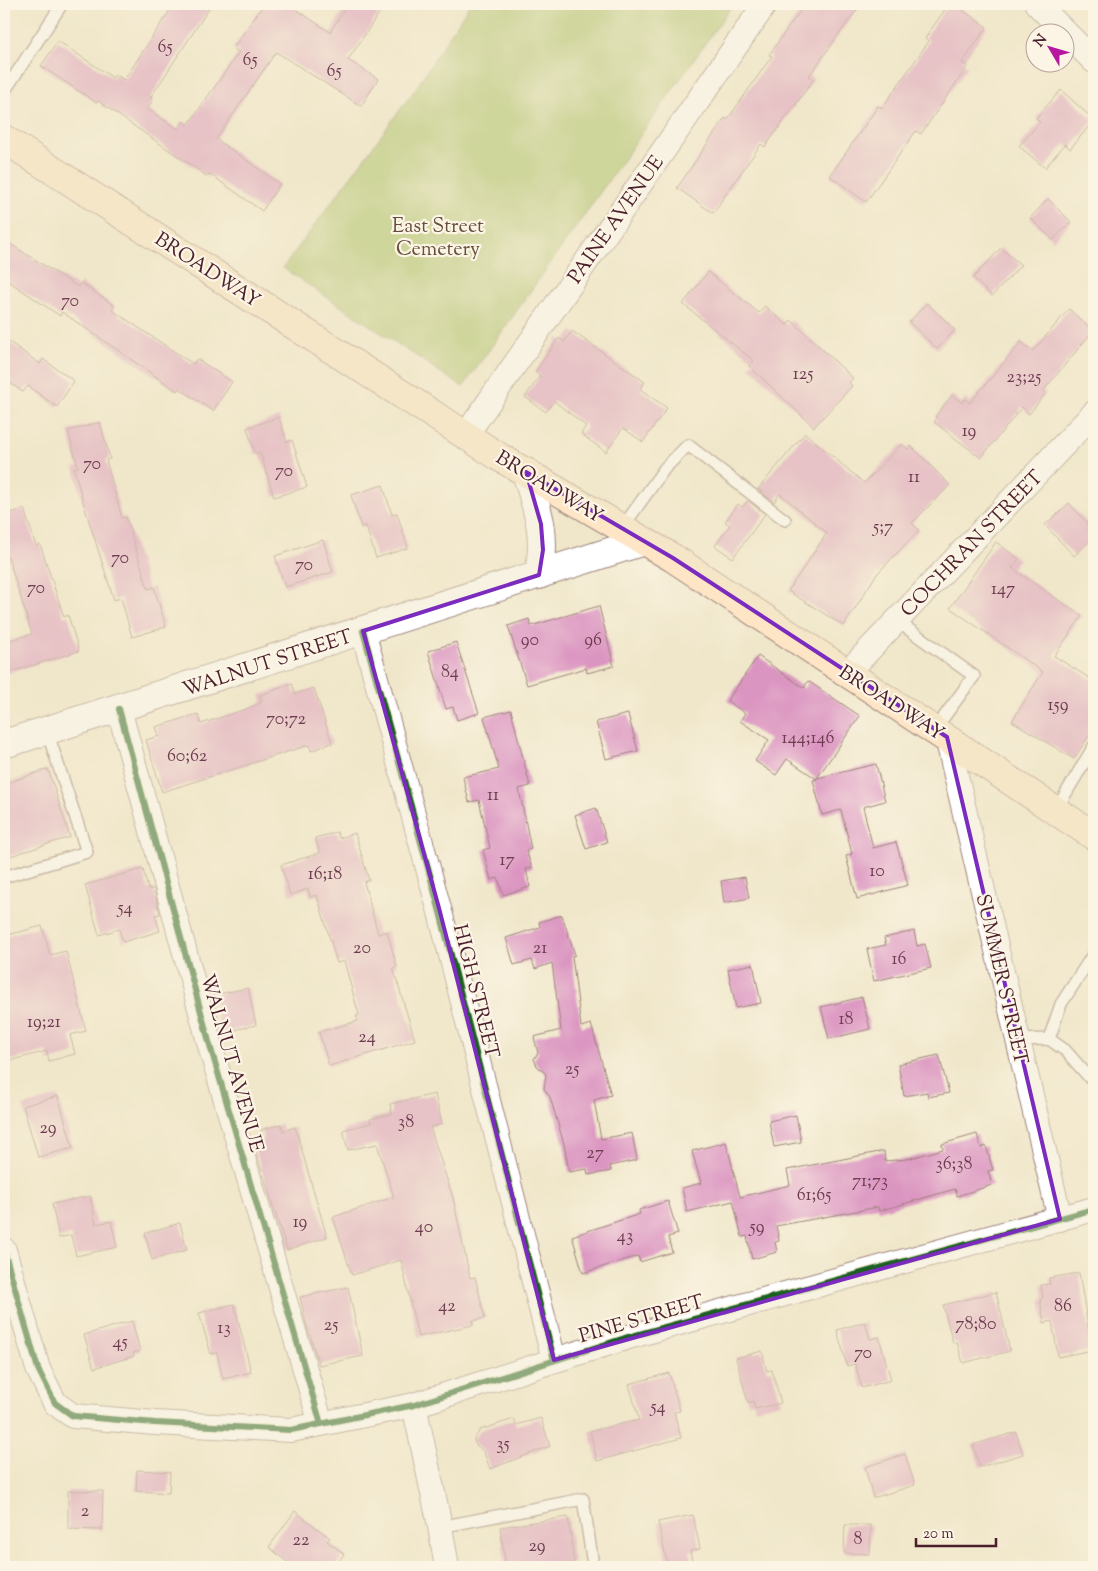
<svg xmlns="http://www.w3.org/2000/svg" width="1098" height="1571" viewBox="0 0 1098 1571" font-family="'Sorts Mill Goudy',serif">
<rect width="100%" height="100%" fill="#fcf5e5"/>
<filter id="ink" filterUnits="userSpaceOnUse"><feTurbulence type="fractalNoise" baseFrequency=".02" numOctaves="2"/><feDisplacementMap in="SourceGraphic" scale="10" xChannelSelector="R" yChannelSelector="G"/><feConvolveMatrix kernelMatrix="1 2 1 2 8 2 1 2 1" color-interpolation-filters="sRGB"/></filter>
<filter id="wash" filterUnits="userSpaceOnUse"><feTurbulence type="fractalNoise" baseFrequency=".0096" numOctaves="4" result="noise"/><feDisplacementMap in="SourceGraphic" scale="20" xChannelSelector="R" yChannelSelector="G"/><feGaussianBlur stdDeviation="1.12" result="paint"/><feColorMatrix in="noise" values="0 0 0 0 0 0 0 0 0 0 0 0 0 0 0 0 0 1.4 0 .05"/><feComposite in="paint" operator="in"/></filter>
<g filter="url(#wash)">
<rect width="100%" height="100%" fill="#f0e7cb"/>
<path fill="#a7c065" stroke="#787048" d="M470 4H733L463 387 283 268 414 91Z"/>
<g id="blocks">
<g fill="#db95c1">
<path d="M174 4H212L150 98 153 100 147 109 178 129 183 121 188 125 239 52 233 48 264 4H288L330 32 348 4H385L348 60 378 79 361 106 276 52 216 139 280 184 262 211 210 174 208 177 98 101 97 103 41 66 58 41 113 78 115 74 124 80Z"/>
<path d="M805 4H861L809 76 814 79 765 147 761 144 713 213 677 188 725 118 727 120 772 56 769 55Z"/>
<path d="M949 4H954L987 27 962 63 968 66 921 134 916 131 866 202 830 176 878 106 882 108 929 41 925 38Z"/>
<path d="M1061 90 1094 120 1070 149 1065 144 1045 168 1019 146 1040 122 1036 118Z"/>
<path d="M1048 199 1071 222 1053 240 1030 218Z"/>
<path d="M4 240 78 287 81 283 115 306 112 310 193 364 197 359 232 382 213 411 179 388 177 391 62 312 60 316 4 278Z"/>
<path d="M1001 248 1021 265 992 296 973 278Z"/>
<path d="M708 272 759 313 765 306 787 325 791 320 853 378 849 383 852 386 814 427 749 366 754 361 683 304Z"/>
<path d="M927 303 955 330 937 349 909 322Z"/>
<path d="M1069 309 1093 331 1043 391 1046 393 1029 414 1022 407 981 458 934 422 937 418 935 417 952 395 962 403 965 399 970 403 1021 342 1033 351Z"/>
<path d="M572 331 645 382 640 389 667 408 643 442 623 428 606 452 581 434 586 426 554 401 546 412 525 397 540 376 535 372 559 338 564 342Z"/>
<path d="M4 338 40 364 43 359 74 381 57 407 28 386 23 392 4 379Z"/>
<path d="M279 417 287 442 292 440 307 487 274 497 260 452 255 454 247 428Z"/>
<path d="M100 422 110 459 106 460 122 518 126 517 148 589 154 587 166 627 132 637 121 598 114 600 83 502 74 468 78 467 68 431Z"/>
<path d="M805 433 864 483 902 444 908 449 911 446 950 485 912 523 919 530 876 575 844 626 788 591 827 533 780 494 774 502 758 489Z"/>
<path d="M383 485 392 515 397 513 408 548 376 558 366 526 361 527 351 495Z"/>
<path d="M748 501 765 514 733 558 715 546 730 525 725 522 738 504 742 507Z"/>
<path d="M1069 503 1094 530V537L1074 556 1045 525Z"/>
<path d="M24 509 36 546 40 544 64 617 68 615 79 651 4 674V642L32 634 8 557 4 559V515Z"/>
<path d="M323 540 333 572 285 587 275 556Z"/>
<path d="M996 542 1019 559 1012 568 1082 616 1054 656 1094 681V728L1074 759 1012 721 1043 672 950 608Z"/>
<path d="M599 606 614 666 587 673 586 668 527 685 508 626 529 619 531 626Z"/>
<path d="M456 642 479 713 457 720 453 707 446 709 428 651Z"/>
<path d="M758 656 804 688 808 681 860 716 817 778 876 764 885 801 863 807 873 848 896 842 908 885 857 899 846 856 852 854 841 810 822 815 813 780 817 779 787 759 776 775 755 761 769 740 740 721 745 713 727 701Z"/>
<path d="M292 684 295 694 314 688 332 743 311 751 309 745 162 792 146 740 159 736 156 727 198 714 201 724 246 709 262 702 260 695Z"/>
<path d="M511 710 530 786 519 789 531 849 526 850 532 868 526 869 530 887 503 895 498 878 491 880 483 850 490 848 479 800 469 802 463 777 499 769 484 717Z"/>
<path d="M628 714 638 751 606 759 596 722Z"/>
<path d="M48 769 70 837 4 858V784Z"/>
<path d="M596 808 607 842 586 849 575 815Z"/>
<path d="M337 832 339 838 355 833 369 880 364 882 378 934 387 931 397 967 393 968 415 1040 329 1066 319 1032 358 1021 356 1016 359 1015 344 961 337 963 317 895 310 897 308 889 290 895 281 865 320 853 315 838Z"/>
<path d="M143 869 148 889H154L160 914 155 915 160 931 123 942 119 929 99 935 85 885Z"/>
<path d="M745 877 749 898 724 903 721 881Z"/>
<path d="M562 915 575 955 572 956 581 1027 591 1024 611 1095 594 1100 601 1139 632 1133 637 1160 610 1166 611 1171 588 1175 587 1169 569 1172 564 1144 550 1097 544 1089 546 1074 537 1066 534 1059 538 1053 534 1037 561 1030 552 963 535 969 532 960 514 965 506 938 540 927 539 922Z"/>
<path d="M42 926 50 955 66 951 86 1031 70 1035 75 1054 49 1061 47 1051 4 1062V936Z"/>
<path d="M914 931 917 946 925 944 931 968 874 981 867 949 886 945 884 938Z"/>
<path d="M753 964 761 1003 736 1008 728 969Z"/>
<path d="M248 988 256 1025 221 1033 213 995Z"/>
<path d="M862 997 870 1029 829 1039 821 1007Z"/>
<path d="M939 1055 949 1093 928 1097 927 1092 904 1096 898 1064Z"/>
<path d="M435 1094 442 1124 430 1127 453 1198 470 1278 475 1277 485 1318 472 1321 473 1325 418 1337 401 1260 352 1275 333 1217 394 1197 377 1144 348 1150 343 1130 371 1123 370 1119 392 1114 390 1104Z"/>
<path d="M58 1096 73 1148 38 1157 23 1106Z"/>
<path d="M796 1115 801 1142 774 1147 769 1121Z"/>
<path d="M281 1124 283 1131 295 1127 327 1237 287 1250 253 1143 264 1140 261 1130Z"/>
<path d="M977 1134 981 1148 986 1146 993 1170 988 1171 992 1185 957 1196 955 1189 879 1211 878 1207 776 1226 779 1241 775 1242 777 1252 752 1259 747 1236 742 1237 733 1201 687 1212 682 1188 701 1183 692 1151 726 1142 740 1197 790 1185 787 1170 884 1151 885 1161 907 1159 943 1149 942 1144Z"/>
<path d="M90 1196 96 1224 111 1221 117 1247 76 1256 71 1235 59 1238 52 1204Z"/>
<path d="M668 1201 678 1234 668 1237 672 1252 640 1262 638 1256 583 1273 572 1236 640 1214 639 1210Z"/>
<path d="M180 1223 187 1250 152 1260 145 1233Z"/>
<path d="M1079 1273 1092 1350 1058 1357 1052 1321 1044 1323 1040 1299 1043 1298 1041 1285 1050 1284 1049 1278Z"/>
<path d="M348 1287 363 1356 319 1365 306 1323 300 1297Z"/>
<path d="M996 1292 1010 1351 963 1363 957 1342 953 1343 943 1305Z"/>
<path d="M234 1304 251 1372 223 1379 217 1353 211 1354 199 1313Z"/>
<path d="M132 1321 140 1351 133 1353 134 1356 94 1368 84 1335Z"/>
<path d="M865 1322 870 1339 879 1337 891 1380 862 1388 855 1364 847 1366 837 1330Z"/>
<path d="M762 1351 767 1371 772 1370 781 1403 755 1409 753 1401 748 1403 736 1358Z"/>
<path d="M669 1373 680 1411 674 1412 681 1438 597 1461 590 1431 639 1420 629 1384Z"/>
<path d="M541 1418 550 1446 490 1469 484 1452 475 1444 474 1439 480 1430 514 1419 516 1425Z"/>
<path d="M1016 1432 1023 1454 980 1467 973 1445Z"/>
<path d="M905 1454 915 1485 873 1498 865 1467Z"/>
<path d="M137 1470 170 1472 169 1493 136 1491Z"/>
<path d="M68 1491H103L102 1530 68 1529Z"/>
<path d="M295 1511 330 1538 327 1541 344 1554 335 1567H293L269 1547Z"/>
<path d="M693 1515 700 1549 690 1551 693 1567H668L658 1522Z"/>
<path d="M568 1517 574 1563 546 1567H506L500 1527Z"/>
<path d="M845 1525H871L870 1554 844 1553Z"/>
</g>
</g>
</g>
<g filter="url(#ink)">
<use href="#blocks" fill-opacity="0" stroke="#9d837b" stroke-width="1"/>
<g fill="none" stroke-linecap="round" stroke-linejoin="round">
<defs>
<g id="service">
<path d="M4 92 62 4"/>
<path d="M622 528 665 468 688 445 785 520"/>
<path d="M897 621 974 676 935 729"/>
<path d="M1056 810 1094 746"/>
<path d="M4 877 87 852 47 731"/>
<path d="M1049 1039 1061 1004 1094 953"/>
<path d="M1017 1040 1049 1039 1066 1051 1094 1083"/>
<path d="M440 1527 583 1499 592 1558"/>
</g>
<g id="minor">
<path d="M1037 4 1094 61"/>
<path d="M466 435 765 4"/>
<path d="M363 631 440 912 554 1360"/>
<path d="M848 672 1094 413"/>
<path d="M119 709 211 1049 321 1424"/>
<path d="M947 737 1060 1219"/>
<path d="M4 1250 38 1369 55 1403 73 1416 155 1423 291 1430 414 1405 625 1338 1094 1209"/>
<path d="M414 1405 439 1521 447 1567"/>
</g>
<g id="tertiary">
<path d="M526 472C538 512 547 533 539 575"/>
<path d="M4 744 644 541"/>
</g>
<path id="secondary" d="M4 139 501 458 673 558 1094 836"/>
</defs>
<use href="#service" stroke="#9d837b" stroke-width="14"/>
<use href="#minor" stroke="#9d837b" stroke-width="26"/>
<use href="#tertiary" stroke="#9d837b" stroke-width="30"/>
<use href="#secondary" stroke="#9d837b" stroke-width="30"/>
<use href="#service" stroke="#fff" stroke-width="11"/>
<use href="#minor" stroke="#fff" stroke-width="24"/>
<use href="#tertiary" stroke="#fff" stroke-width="28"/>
<use href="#secondary" stroke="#fde5c5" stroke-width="28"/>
<defs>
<g id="cycleway">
<path d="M363 631 440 912 554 1360"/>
<path d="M119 709 211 1049 321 1424"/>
<path d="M4 1250 38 1369 55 1403 73 1416 155 1423 291 1430 414 1405 625 1338 1094 1209"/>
</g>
</defs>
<use href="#cycleway" stroke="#fcf5e5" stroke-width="9"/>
<use href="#cycleway" stroke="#1b5e20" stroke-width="6"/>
</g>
</g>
<path d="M0 0H1098V1571H0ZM526 472 673 558 947 737 1060 1219 554 1360 440 912 363 631 539 575 543 550 541 524Z" fill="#f0e7cb" fill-opacity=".55" fill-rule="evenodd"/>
<path fill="none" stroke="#7b2cbf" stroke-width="4" stroke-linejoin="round" d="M526 472 673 558 947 737 1060 1219 554 1360 440 912 363 631 539 575 543 550 541 524Z"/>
<g text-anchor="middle" stroke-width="4.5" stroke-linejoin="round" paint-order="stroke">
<g font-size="18" fill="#6e3c50">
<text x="165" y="52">65</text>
<text x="250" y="65">65</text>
<text x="334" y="76">65</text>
<text x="70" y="306">70</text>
<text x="803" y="379">125</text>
<text x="1024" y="382">23;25</text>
<text x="969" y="436">19</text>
<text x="92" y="469">70</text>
<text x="284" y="476">70</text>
<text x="914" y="482">11</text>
<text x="883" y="532">5;7</text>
<text x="120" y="563">70</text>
<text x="304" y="570">70</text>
<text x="36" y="593">70</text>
<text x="1003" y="594">147</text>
<text x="530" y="645">90</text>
<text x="593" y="645">96</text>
<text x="450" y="677">84</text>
<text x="1058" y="710">159</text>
<text x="286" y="724">70;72</text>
<text x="808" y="743">144;146</text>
<text x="187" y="761">60;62</text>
<text x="493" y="800">11</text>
<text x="507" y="865">17</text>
<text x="877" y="876">10</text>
<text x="325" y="879">16;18</text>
<text x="125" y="913">54</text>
<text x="362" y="953">20</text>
<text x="540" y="953">21</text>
<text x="899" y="964">16</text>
<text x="846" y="1024">18</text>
<text x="44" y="1027">19;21</text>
<text x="367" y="1042">24</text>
<text x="572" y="1074">25</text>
<text x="406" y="1127">38</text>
<text x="48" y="1133">29</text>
<text x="595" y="1158">27</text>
<text x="954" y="1169">36;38</text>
<text x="870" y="1186">71;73</text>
<text x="814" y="1200">61;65</text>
<text x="300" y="1227">19</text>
<text x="424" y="1232">40</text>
<text x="757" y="1232">59</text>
<text x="625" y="1241">43</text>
<text x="447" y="1311">42</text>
<text x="1063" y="1311">86</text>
<text x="976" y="1329">78;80</text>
<text x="331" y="1330">25</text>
<text x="224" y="1333">13</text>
<text x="120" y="1347">45</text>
<text x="863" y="1358">70</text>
<text x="658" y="1412">54</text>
<text x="503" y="1449">35</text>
<text x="85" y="1516">2</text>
<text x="858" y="1544">8</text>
<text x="301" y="1545">22</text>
<text x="537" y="1551">29</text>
</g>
<g font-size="20" fill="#4a1f2b" stroke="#fcf5e5">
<text transform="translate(615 219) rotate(-55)" y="7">PAINE AVENUE</text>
<text transform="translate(208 269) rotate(33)" y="7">BROADWAY</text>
<text transform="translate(550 486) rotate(31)" y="7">BROADWAY</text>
<text transform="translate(971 543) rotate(-46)" y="7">COCHRAN STREET</text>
<text transform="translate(267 662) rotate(-18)" y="7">WALNUT STREET</text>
<text transform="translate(892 702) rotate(33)" y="7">BROADWAY</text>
<text transform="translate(1003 979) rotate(77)" y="7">SUMMER STREET</text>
<text transform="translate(477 991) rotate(76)" y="7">HIGH STREET</text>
<text transform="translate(233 1063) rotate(74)" y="7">WALNUT AVENUE</text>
<text transform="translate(641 1318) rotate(-16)" y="7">PINE STREET</text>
</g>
<g font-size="20" fill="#664f3c" stroke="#fcf5e5">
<text x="438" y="232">East Street<tspan x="438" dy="23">Cemetery</tspan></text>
</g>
</g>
<rect width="1098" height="1571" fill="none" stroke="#fcf5e5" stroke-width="20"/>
<g transform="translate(1050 48) rotate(308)"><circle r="24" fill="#fcf5e5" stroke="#b59f9b"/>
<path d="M0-4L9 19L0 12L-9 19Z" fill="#b5179e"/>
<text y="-8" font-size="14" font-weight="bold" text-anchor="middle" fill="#4a1f2b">N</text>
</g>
<path d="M916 1538v8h80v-8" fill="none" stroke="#4a1f2b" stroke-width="2.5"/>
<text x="923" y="1538" font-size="15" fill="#4a1f2b" stroke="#fcf5e5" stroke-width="4" paint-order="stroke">20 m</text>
</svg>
